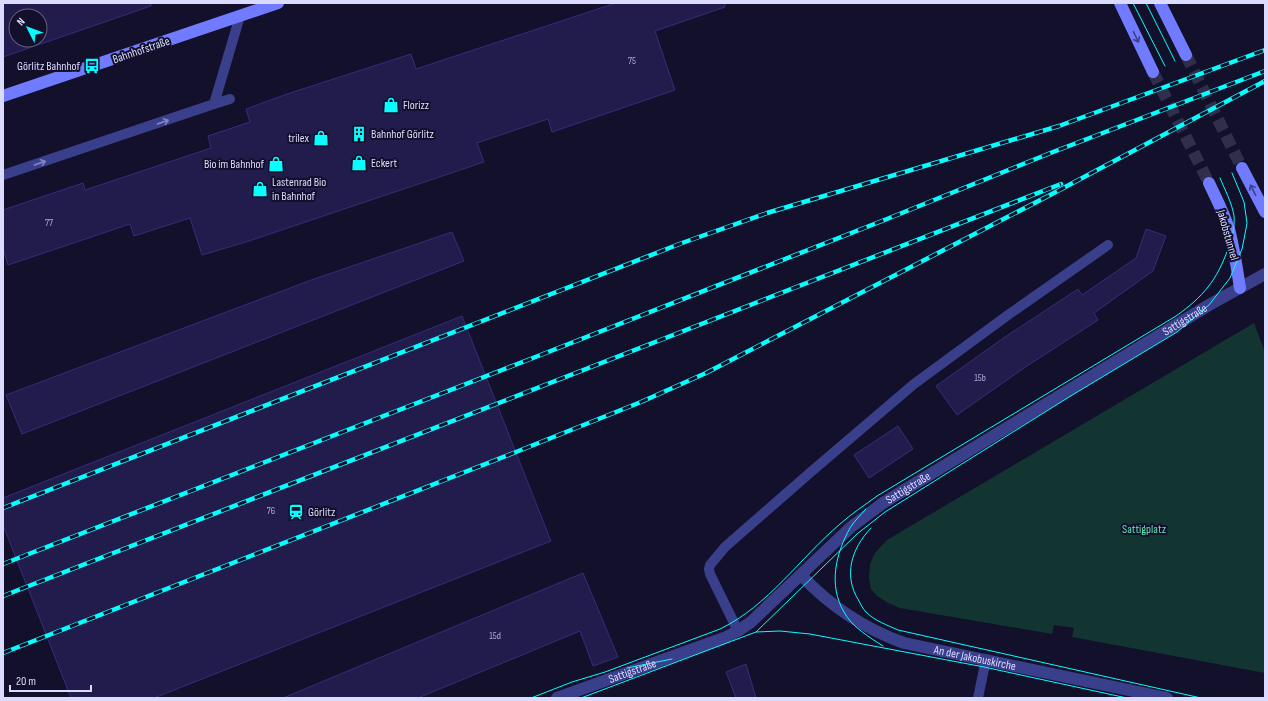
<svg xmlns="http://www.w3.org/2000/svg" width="1268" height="701" viewBox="0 0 1268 701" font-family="'Sofia Sans Condensed',sans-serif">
<rect width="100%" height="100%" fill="#12102b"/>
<path fill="#133531" d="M1254 323 1265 352V673L1072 637 1074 628 1054 625 1052 634 900 608 888 603 877 596 871 589 869 578 870 564 875 553 887 540Z"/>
<g fill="#211c4c" stroke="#352d79" fill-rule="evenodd">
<path d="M3 3H151V6L3 57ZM16 16H40V40H16Z"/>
<path d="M616 3H725V7L655 31 675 90 552 132 548 119 477 143 484 162 246 242 202 255 190 218 134 236 130 224 8 265 3 248V210L83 183 85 190 211 148 208 136 250 122 246 109 287 94 411 54 416 69Z"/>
<path d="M1146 229 1166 236 1153 271 1094 313 1098 320 1024 368 957 415 936 386 1005 337 1078 289 1082 295 1136 258Z"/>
<path d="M452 232 464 261 22 434 6 395 314 279Z"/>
<path d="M462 316 551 541 154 698H71L3 525V498Z"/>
<path d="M898 426 913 449 869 478 854 455Z"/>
<path d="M583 573 618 657 593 666 580 631 418 698H283Z"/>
<path d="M746 664 756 698H736L726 672Z"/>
</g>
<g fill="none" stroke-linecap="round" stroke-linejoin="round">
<g stroke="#302e4b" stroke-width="12" stroke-dasharray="12 6" stroke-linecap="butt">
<path d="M1186 55 1242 168"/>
<path d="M1153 72 1209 183"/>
</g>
<g stroke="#3a3f8b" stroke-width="10">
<path d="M214 104 230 99"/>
<path d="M3 175 214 104 240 16"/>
<path d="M738 631 710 574 709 569 710 565 725 547 812 471 914 384 1008 315 1108 245"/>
<path d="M978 698 986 659"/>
</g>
<g stroke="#3a3f8b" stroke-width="12">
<path id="s1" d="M801 575C829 605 865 629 904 643L1167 698"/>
<path id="s2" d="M557 698 724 638 738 631 751 622 851 527 883 503 1209 305 1265 274"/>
</g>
<g stroke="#717bff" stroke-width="12">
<path d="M1120 3 1153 72"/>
<path d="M1160 3 1186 55"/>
<path d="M3 96 278 3"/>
<path d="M1242 168 1265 212"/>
<path d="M1209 183C1216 198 1224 213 1229 229 1234 248 1237 268 1240 288"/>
</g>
<g stroke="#06feff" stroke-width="1">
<path d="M1133 3 1165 66"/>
<path d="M1146 3 1175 61"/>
<path d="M866 509C861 515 854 521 850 528 836 553 828 585 844 612 852 627 869 637 883 646"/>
<path d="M871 528C851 549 843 576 859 601 861 605 863 609 866 612 875 621 887 625 898 630L1201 698"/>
<path d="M756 632 857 534 885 512 1069 397 1177 332 1209 305 1230 278 1242 249 1245 234 1247 223 1244 202 1232 173"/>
<path d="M627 668 672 659"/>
<path d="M531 698 572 682 605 672 720 629C768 606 800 558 840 524 851 514 865 505 877 496L1176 316C1203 297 1217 280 1228 249 1232 239 1235 227 1234 216 1232 203 1225 190 1220 178"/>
<path d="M581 698 756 632 780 631 810 634 984 667 1127 698"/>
</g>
<defs>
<g id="rail">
<path d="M3 508 682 243 767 213 1059 126 1265 50"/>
<path d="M3 564 538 356 887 219 1053 152 1265 71"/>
<path d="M3 596 1061 184"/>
<path d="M3 653 516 452 641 402 706 373 1052 194 1265 81"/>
</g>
</defs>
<use href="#rail" stroke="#06feff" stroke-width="4.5"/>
<use href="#rail" stroke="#12102b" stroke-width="3" stroke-dasharray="9" stroke-linecap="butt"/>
</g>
<defs><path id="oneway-shaft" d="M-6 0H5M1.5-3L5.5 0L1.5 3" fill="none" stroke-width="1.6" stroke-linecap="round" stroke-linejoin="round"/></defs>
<g stroke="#3d408a">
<use href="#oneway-shaft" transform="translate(1136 37) rotate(64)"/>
<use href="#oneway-shaft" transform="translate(1253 190) rotate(-117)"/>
</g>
<g stroke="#8285bf">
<use href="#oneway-shaft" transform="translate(163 122) rotate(-19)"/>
<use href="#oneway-shaft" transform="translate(40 163) rotate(-19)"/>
</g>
<defs>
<symbol id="bus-bare" viewBox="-9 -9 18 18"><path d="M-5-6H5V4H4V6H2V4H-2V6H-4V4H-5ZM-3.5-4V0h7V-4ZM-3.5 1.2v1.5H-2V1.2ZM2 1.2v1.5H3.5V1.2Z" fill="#06feff" stroke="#12102b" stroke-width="2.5" paint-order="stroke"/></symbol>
<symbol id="shop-bare" viewBox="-9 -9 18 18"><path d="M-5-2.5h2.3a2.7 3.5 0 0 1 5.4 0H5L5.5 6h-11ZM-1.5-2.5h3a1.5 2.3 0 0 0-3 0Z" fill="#06feff" stroke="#12102b" stroke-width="2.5" paint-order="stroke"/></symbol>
<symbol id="building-bare" viewBox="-9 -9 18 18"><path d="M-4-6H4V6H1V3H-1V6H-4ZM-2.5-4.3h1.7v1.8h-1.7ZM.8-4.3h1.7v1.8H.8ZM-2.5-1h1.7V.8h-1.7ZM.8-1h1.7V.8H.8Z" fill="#06feff" stroke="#12102b" stroke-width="2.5" paint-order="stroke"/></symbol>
<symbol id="station-bare" viewBox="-9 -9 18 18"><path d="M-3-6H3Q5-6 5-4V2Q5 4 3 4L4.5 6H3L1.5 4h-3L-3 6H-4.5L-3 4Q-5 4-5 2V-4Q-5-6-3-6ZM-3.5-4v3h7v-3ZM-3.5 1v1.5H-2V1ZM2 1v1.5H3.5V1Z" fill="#06feff" stroke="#12102b" stroke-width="2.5" paint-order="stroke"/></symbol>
</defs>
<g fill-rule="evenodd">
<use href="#bus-bare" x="81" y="55" width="22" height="22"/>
<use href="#shop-bare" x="380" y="94" width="22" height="22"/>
<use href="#building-bare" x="348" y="123" width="22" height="22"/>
<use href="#shop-bare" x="310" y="127" width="22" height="22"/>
<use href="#shop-bare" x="348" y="152" width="22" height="22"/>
<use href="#shop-bare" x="265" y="153" width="22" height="22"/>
<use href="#shop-bare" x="249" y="178" width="22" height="22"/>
<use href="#station-bare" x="285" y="501" width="22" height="22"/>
</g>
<g text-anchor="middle" stroke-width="4" stroke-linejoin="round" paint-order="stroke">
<g font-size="10" fill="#acaad2">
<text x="632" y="64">75</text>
<text x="49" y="226">77</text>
<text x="980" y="381">15b</text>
<text x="271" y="514">76</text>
<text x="495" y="639">15d</text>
</g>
<g font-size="12" fill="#dbdaff" stroke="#12102b">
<text transform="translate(141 50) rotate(-19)" y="4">Bahnhofstraße</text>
<text transform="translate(1228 235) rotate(74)" y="4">Jakobstunnel</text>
<text dy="4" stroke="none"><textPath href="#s2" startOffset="740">Sattigstraße</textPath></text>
<text dy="4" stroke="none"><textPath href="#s2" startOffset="416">Sattigstraße</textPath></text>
<text dy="4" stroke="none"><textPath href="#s1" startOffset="197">An der Jakobuskirche</textPath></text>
<text dy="4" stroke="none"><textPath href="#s2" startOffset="80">Sattigstraße</textPath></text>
</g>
<g font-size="12" fill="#dbdaff" stroke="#12102b" text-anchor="start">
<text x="80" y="70" text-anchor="end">Görlitz Bahnhof</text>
<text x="403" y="109">Florizz</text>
<text x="371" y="138">Bahnhof Görlitz</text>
<text x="309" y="142" text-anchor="end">trilex</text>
<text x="371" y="167">Eckert</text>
<text x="264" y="168" text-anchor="end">Bio im Bahnhof</text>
<text x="272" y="186">Lastenrad Bio<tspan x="272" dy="14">in Bahnhof</tspan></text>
<text x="308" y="516">Görlitz</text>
</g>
<g font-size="12" fill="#61e4b7" stroke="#12102b">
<text x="1144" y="533">Sattigplatz</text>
</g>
</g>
<rect width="1268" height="701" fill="none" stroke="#dbdaff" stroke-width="8"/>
<g transform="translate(28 28) rotate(312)"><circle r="19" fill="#12102b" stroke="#626180"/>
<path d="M0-3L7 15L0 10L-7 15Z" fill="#06feff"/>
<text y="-6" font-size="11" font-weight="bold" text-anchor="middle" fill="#dbdaff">N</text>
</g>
<path d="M10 685v6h81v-6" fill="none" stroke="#dbdaff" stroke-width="2"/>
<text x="16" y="685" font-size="12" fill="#dbdaff" stroke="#12102b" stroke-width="3" paint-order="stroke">20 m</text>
</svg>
